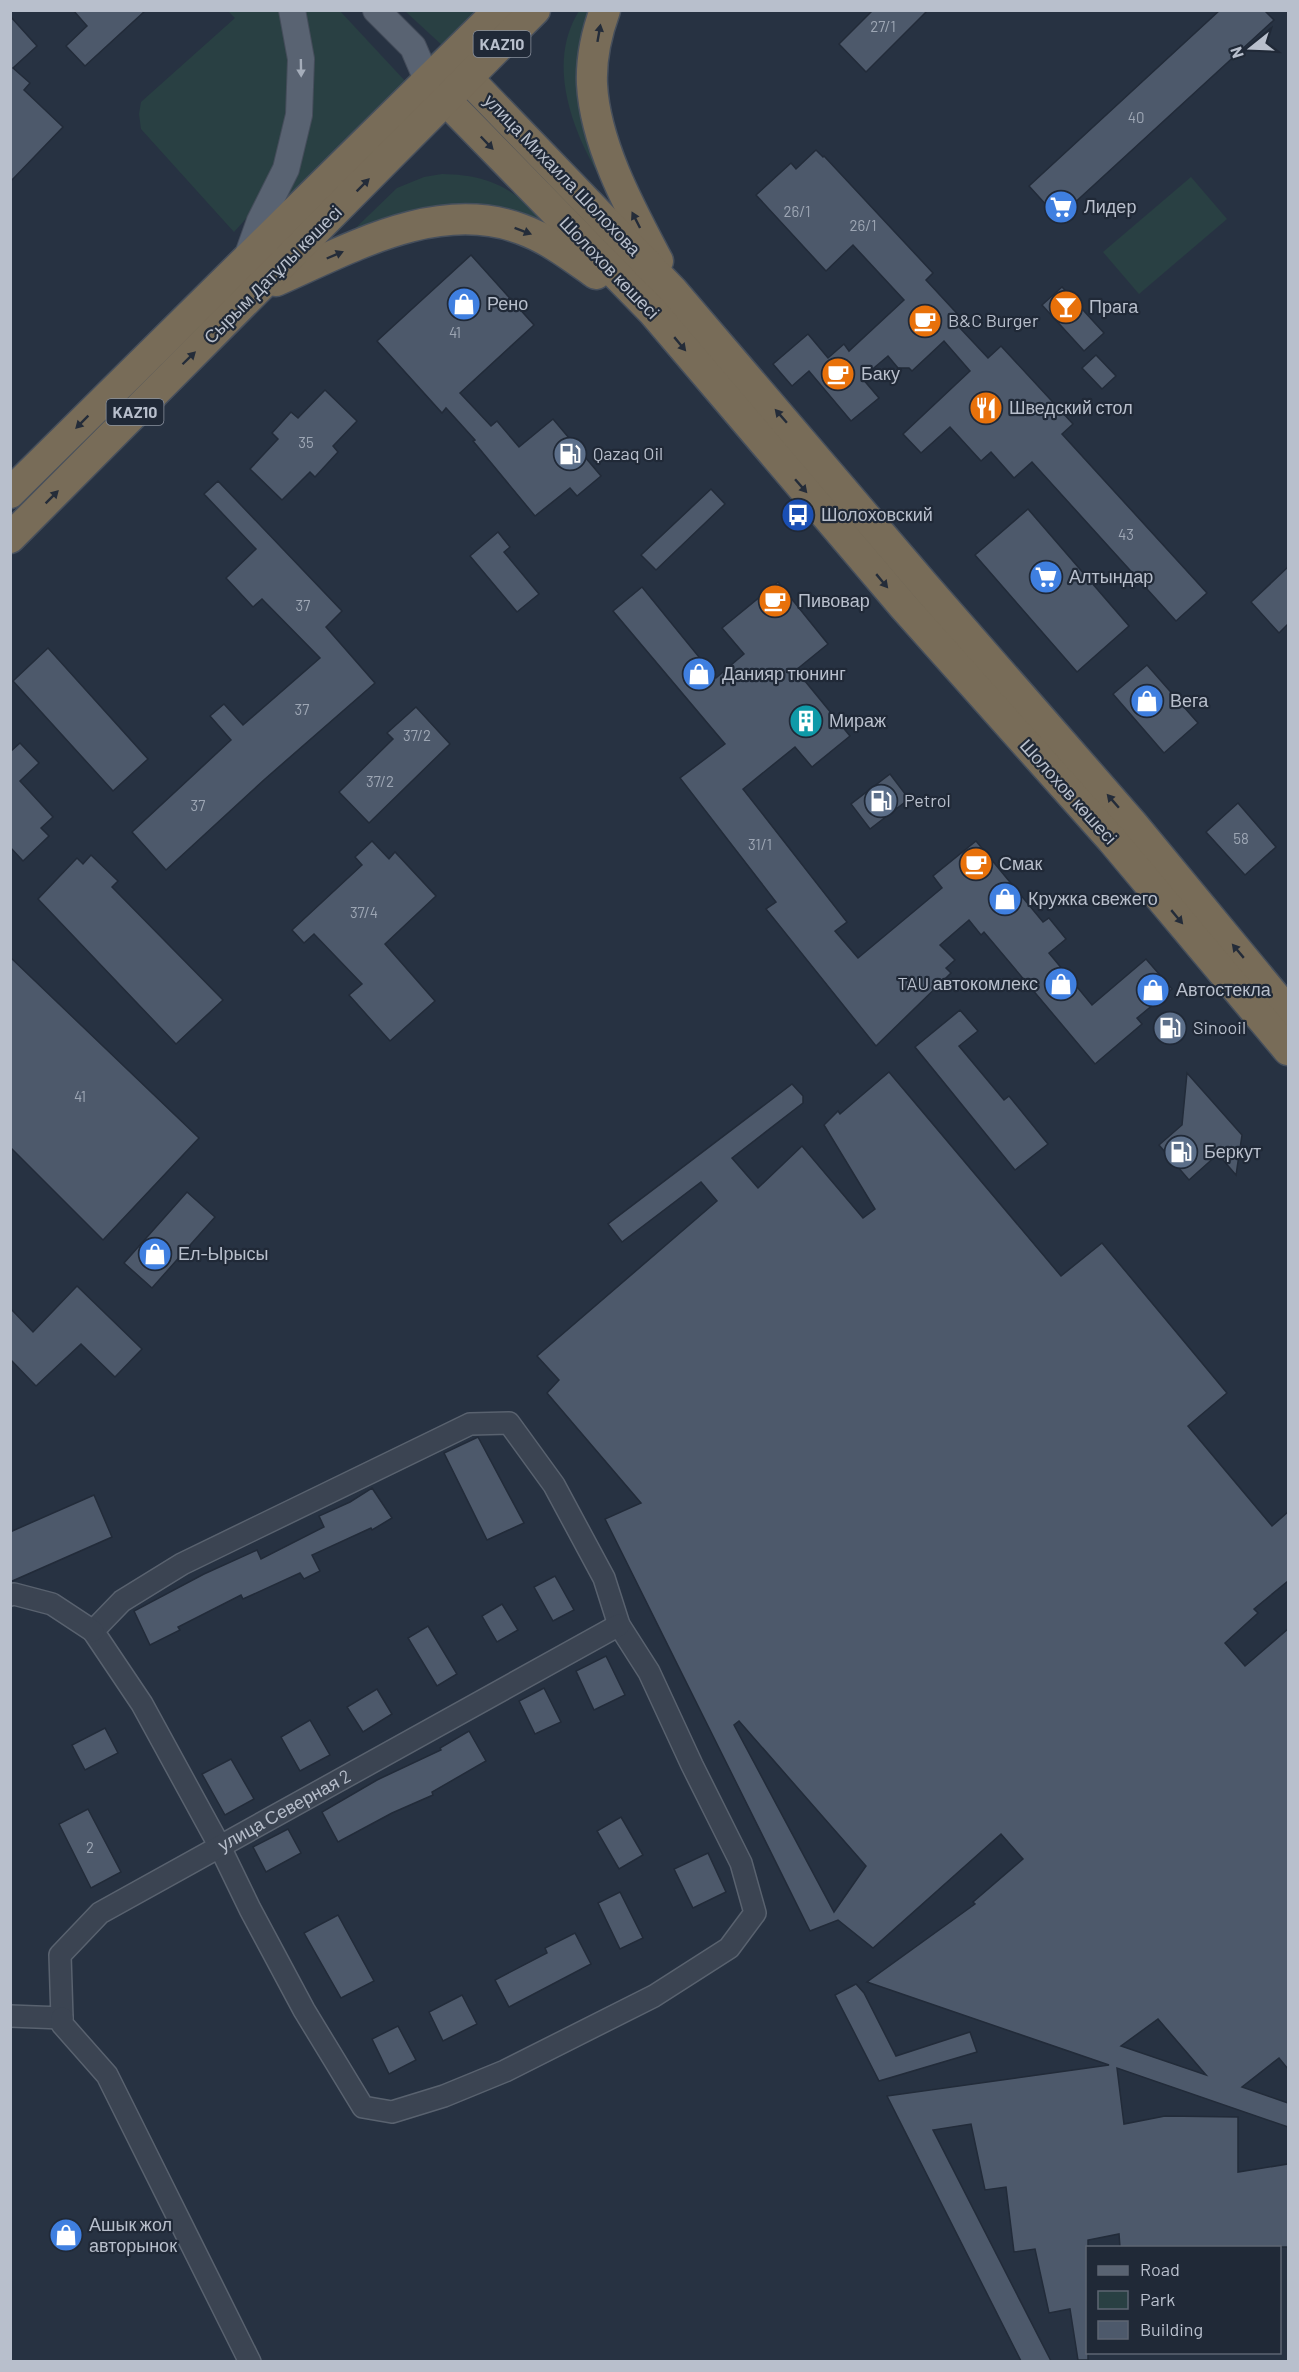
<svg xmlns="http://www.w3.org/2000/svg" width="1299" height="2372" viewBox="0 0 1299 2372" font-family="Barlow,sans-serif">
<rect width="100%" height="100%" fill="#273242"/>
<g fill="#294043">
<path d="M228 11H284L294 88 277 165 252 212 234 232 141 129 139 114 141 102 235 18Z"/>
<path d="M301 11H340L406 82 269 222 296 171Z"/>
<path d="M405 11H478L444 47Z"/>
<path d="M579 11H597L617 204C581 152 541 71 579 11Z"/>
<path d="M442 174C510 175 528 205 572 249L526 222 338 245 397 188 424 177Z"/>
<path d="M1191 177 1227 219 1139 294 1103 252Z"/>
</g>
<g fill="#4d596b" stroke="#222b39" stroke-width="1.5" fill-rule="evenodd">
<path d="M73 10H146L85 66 66 46 87 26Z"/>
<path d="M873 10H928L866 72 839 44Z"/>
<path d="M1220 10H1264L1274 20 1058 218 1029 186Z"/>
<path d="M10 16 37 46 13 68 30 83 24 90 63 127 10 182Z"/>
<path d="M816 150 823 157 824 156 933 273 926 280 964 321 959 327 988 358 1001 346 1073 424 1062 434 1207 593 1176 621 1032 462 1014 478 991 452 981 461 950 427 921 453 903 434 970 371 944 341 912 371 909 368H898L888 356 862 378 879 398 851 421 809 371 792 386 773 364 808 334 828 358 844 344 849 351 904 300 853 245 826 271 756 195 791 163 796 169Z"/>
<path d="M471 255 534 325 460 393 491 426 497 421 519 447 553 419 601 476 577 496 570 488 535 516 473 441 475 440 446 408 442 413 377 341Z"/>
<path d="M1062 287 1104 333 1084 351 1042 305Z"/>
<path d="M1096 355 1116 376 1102 389 1082 368Z"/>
<path d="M325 390 357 421 333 446 338 452 315 477 310 472 282 500 250 469 278 439 272 433 291 412 298 418Z"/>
<path d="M218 481 342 611 326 627 375 683 265 779 166 870 132 832 231 740 210 716 224 704 243 725 320 658 262 599 253 607 226 578 256 549 204 494Z"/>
<path d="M711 489 725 504 656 570 641 555Z"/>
<path d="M1028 509 1129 626 1077 672 975 555Z"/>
<path d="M498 532 510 547 504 552 539 594 517 612 470 556Z"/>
<path d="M1288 567V624L1279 633 1251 602Z"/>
<path d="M778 582 828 644 796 670 850 736 812 767 795 747 743 789 847 922 835 931 858 958 942 888 933 876 976 841 1043 922 1049 918 1066 939 1049 953 1092 1005 1146 959 1172 989 1137 1018 1142 1024 1095 1064 984 932 981 935 969 920 940 945 955 960 946 968 951 973 876 1046 766 909 776 902 680 778 725 744 613 611 642 587 716 678 744 654 722 628Z"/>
<path d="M48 648 148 759 113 791 13 681Z"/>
<path d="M1147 665 1198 723 1164 753 1113 694Z"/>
<path d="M416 707 450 744 369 823 339 792 393 739 387 733Z"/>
<path d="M20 743 39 763 20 781 53 817 41 828 49 836 23 861 10 847V752Z"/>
<path d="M890 774 909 799 870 829 851 804Z"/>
<path d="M1238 803 1276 847 1245 875 1206 832Z"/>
<path d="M372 841 389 859 395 852 436 896 385 944 435 1001 390 1041 349 995 362 984 314 934 304 943 292 930 362 865 355 857Z"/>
<path d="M91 855 118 881 112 887 223 1000 176 1044 38 899 77 858 83 864Z"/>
<path d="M10 957 199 1138 103 1240 10 1147Z"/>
<path d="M960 1010 978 1031 959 1046 1004 1100 1009 1096 1048 1144 1015 1170 915 1047Z"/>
<path d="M889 1072 1061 1276 1102 1243 1227 1393 1188 1426 1272 1526 1288 1512V1581L1254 1609 1258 1613 1225 1643 1245 1666 1288 1629V2069L1279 2058 1242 2087 1288 2103V2127L1117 2068 1124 2124 1165 2116 1238 2117V2172L1288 2164V2247H1120L1119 2234 1088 2240V2360H1078L1070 2309 1049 2313 1035 2249 1014 2252 1006 2187 985 2190 971 2124 933 2130 1051 2361H1021L887 2096 1109 2065 867 1982 975 1904 973 1902 1023 1859 1001 1834 873 1948 838 1920 810 1931 605 1519 641 1503 547 1393 559 1380 537 1356 717 1201 701 1182 622 1242 608 1224 792 1084 803 1096V1103L732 1158 758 1188 802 1146 863 1218 875 1209 824 1125 838 1111 840 1114ZM739 1721 866 1866 834 1912 734 1725ZM1158 2019 1206 2075 1121 2046Z"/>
<path d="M1187 1073 1242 1135 1236 1175 1218 1154 1189 1180 1159 1145 1182 1125Z"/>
<path d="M187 1192 215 1217 152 1288 124 1263Z"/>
<path d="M77 1286 142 1349 115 1377 81 1344 36 1386 10 1359V1308L33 1332Z"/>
<path d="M478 1437 524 1523 487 1540 444 1453Z"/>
<path d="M372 1488 392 1518 372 1530 371 1528 312 1555 320 1571 304 1579 300 1573 243 1599 241 1595 178 1627 180 1630 150 1645 134 1611 204 1574 257 1550 261 1559 324 1527 319 1516 350 1502Z"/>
<path d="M94 1495 112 1537 10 1582V1532Z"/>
<path d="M555 1576 574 1610 553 1621 534 1587Z"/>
<path d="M502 1604 518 1630 497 1642 482 1616Z"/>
<path d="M428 1626 457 1674 437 1686 408 1638Z"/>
<path d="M606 1656 625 1695 594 1710 576 1671Z"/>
<path d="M544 1688 561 1722 535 1734 519 1701Z"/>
<path d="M377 1689 392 1714 363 1732 347 1707Z"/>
<path d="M310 1720 330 1755 300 1771 281 1737Z"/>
<path d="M105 1728 118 1753 85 1770 72 1745Z"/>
<path d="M469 1731 486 1761 432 1792 433 1795 392 1813 338 1842 322 1812 377 1780 441 1750 440 1748Z"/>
<path d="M231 1759 254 1799 225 1815 202 1774Z"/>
<path d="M88 1809 121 1872 91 1888 59 1824Z"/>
<path d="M621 1817 643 1855 619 1869 597 1831Z"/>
<path d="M288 1829 301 1853 266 1872 253 1847Z"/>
<path d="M708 1853 726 1892 693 1908 674 1869Z"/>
<path d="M620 1892 643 1938 620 1949 598 1903Z"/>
<path d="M338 1915 374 1981 341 1998 304 1933Z"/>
<path d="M575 1933 591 1964 509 2007 495 1980 547 1953 545 1948Z"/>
<path d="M856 1984 864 1993 896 2056 970 2032 977 2052 879 2081 835 1995Z"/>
<path d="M462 1995 477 2024 443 2041 429 2012Z"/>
<path d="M398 2026 416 2060 389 2074 372 2039Z"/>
</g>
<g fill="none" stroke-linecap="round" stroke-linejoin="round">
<defs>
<g id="minor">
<path d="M509 1423 554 1485 604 1578 619 1625 649 1672 692 1765 741 1863 755 1913 729 1948 654 1996 505 2071 444 2096 392 2112 363 2107 304 2010 250 1909 219 1845 142 1704 93 1631 122 1601 182 1564 470 1424Z"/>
<path d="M10 1595 14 1594 52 1604 93 1631"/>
<path id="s1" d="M10 2016 62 2018 60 1955 100 1913 619 1625"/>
<path d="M62 2018V2024L107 2075 250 2362"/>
</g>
<g id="major">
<path d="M376 10 413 47 428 82"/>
<path d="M246 260 260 221 286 169 299 115 301 59 292 10"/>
</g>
<g id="highway">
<path d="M605 10C597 32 591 60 592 84 595 144 630 208 658 261"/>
<path d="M450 60 673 291 925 586 1132 823 1288 1012"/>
<path d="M428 82 653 312 904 607 1112 840 1288 1050"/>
<path d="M276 281C351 248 438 198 521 229 549 239 572 257 596 274"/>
<path d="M10 493 499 10"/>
<path d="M10 538 535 10"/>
</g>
</defs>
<use href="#minor" stroke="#59626f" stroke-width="24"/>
<use href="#major" stroke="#454d5b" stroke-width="28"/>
<use href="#highway" stroke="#464f5c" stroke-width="33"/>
<use href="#minor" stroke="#3b4452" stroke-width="21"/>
<use href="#major" stroke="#596372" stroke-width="26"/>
<use href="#highway" stroke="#786c58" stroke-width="30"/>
</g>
<defs><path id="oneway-solid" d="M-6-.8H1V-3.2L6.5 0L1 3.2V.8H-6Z" transform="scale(1.5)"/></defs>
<g fill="#242c39">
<use href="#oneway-solid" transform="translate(599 33) rotate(-80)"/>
<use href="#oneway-solid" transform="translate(487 143) rotate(46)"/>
<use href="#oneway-solid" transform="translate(363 185) rotate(-45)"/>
<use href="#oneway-solid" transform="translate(636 220) rotate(-117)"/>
<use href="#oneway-solid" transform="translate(523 231) rotate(21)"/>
<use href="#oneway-solid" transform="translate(335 255) rotate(-23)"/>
<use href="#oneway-solid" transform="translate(680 344) rotate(50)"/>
<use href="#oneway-solid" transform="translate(189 358) rotate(-44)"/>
<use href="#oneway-solid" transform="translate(781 416) rotate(-131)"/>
<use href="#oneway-solid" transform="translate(82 422) rotate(135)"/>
<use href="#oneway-solid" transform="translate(801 486) rotate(49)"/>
<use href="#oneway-solid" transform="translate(52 497) rotate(-45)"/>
<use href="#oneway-solid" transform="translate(882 581) rotate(50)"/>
<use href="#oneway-solid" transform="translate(1113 801) rotate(-131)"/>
<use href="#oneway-solid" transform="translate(1177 917) rotate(50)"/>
<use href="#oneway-solid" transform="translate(1238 951) rotate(-130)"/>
</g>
<use fill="#a5adba" href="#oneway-solid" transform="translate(301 68) rotate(89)"/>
<defs>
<symbol id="supermarket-disc" viewBox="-11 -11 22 22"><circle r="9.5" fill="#3f7fe0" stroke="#202937"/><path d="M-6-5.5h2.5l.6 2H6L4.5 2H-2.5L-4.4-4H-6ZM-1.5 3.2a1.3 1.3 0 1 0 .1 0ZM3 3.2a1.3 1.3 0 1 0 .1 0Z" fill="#fff"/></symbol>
<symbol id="shop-disc" viewBox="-11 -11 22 22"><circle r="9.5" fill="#3f7fe0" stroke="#202937"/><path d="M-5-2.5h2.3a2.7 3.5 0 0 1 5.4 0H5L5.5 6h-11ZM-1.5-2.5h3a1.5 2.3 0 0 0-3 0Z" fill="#fff"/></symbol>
<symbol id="bar-disc" viewBox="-11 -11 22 22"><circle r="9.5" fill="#e8710a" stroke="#202937"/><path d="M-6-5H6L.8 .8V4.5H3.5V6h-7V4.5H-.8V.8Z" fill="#fff"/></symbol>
<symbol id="cafe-disc" viewBox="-11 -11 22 22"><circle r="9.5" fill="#e8710a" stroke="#202937"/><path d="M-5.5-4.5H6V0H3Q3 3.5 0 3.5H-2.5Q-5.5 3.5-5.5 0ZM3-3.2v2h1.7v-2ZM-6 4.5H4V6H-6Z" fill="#fff"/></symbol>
<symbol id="restaurant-disc" viewBox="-11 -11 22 22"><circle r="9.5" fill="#e8710a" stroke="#202937"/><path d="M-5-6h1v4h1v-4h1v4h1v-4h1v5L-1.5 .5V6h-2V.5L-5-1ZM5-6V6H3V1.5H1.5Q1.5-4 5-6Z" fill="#fff"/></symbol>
<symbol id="fuel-disc" viewBox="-11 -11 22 22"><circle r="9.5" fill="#5c6f8a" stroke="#202937"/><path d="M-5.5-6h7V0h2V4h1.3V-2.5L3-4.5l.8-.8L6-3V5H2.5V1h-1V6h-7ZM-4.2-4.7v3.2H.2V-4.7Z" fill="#fff"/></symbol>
<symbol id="bus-disc" viewBox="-11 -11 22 22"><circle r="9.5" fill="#1a4fb4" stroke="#202937"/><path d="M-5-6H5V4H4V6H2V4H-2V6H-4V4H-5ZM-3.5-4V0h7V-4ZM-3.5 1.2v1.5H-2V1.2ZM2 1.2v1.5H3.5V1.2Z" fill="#fff"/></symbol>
<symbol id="building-disc" viewBox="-11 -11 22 22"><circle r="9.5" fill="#0f9aa8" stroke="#202937"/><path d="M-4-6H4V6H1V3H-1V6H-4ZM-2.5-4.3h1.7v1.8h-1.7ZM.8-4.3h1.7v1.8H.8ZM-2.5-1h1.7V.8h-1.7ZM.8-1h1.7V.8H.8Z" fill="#fff"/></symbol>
</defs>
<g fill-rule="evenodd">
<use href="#supermarket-disc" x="1042" y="188" width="38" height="38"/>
<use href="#shop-disc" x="445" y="285" width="38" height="38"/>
<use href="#bar-disc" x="1047" y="288" width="38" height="38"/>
<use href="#cafe-disc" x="906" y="302" width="38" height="38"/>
<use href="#cafe-disc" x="819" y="355" width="38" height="38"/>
<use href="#restaurant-disc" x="967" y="389" width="38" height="38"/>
<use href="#fuel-disc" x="551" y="435" width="38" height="38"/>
<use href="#bus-disc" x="779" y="496" width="38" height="38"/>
<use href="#supermarket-disc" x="1027" y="558" width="38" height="38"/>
<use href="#cafe-disc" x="756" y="582" width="38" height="38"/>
<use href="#shop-disc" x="680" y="655" width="38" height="38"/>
<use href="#shop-disc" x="1128" y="682" width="38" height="38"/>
<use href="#building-disc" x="787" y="702" width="38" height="38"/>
<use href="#fuel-disc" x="862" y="782" width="38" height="38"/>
<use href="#cafe-disc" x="957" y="845" width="38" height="38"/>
<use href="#shop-disc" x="986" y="880" width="38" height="38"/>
<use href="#shop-disc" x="1042" y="965" width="38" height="38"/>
<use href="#shop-disc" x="1134" y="971" width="38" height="38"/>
<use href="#fuel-disc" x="1151" y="1009" width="38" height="38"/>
<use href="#fuel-disc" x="1162" y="1133" width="38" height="38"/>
<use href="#shop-disc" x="136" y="1235" width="38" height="38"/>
<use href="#shop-disc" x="47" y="2216" width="38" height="38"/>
</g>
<g text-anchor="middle" stroke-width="4.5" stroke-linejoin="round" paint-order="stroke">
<g font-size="15" fill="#9da6b4">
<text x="883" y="32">27/1</text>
<text x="1136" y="123">40</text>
<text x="797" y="217">26/1</text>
<text x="863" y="231">26/1</text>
<text x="455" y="338">41</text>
<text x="306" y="448">35</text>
<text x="1126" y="540">43</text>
<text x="303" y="611">37</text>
<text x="302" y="715">37</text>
<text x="417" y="741">37/2</text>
<text x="380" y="787">37/2</text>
<text x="198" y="811">37</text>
<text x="1241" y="844">58</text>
<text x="760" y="850">31/1</text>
<text x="364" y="918">37/4</text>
<text x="80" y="1102">41</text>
<text x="90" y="1853">2</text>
</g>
<g fill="#202937" stroke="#8a929f" stroke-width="1.5">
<rect x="473.5" y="31" width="57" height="26" rx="4.5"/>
<rect x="106.5" y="399" width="57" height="26" rx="4.5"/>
</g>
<g font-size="16" font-weight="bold" fill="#b8bfcc">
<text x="502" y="50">KAZ10</text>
<text x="135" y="418">KAZ10</text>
</g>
<g font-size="18" fill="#b8bfcc" stroke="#202937">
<text transform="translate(562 175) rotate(46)" y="6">улица Михаила Шолохова</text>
<text transform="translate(609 268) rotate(46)" y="6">Шолохов көшесі</text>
<text transform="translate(273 275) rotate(-45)" y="6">Сырым Датұлы көшесі</text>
<text transform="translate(1068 792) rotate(48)" y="6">Шолохов көшесі</text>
<text dy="6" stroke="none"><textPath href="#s1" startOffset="384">улица Северная 2</textPath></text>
</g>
<g font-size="18" fill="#b8bfcc" stroke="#202937" text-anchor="start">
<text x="1084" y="213">Лидер</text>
<text x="487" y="310">Рено</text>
<text x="1089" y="313">Прага</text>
<text x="948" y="327">B&amp;C Burger</text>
<text x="861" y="380">Баку</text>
<text x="1009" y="414">Шведский стол</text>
<text x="593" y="460">Qazaq Oil</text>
<text x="821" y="521">Шолоховский</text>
<text x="1069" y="583">Алтындар</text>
<text x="798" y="607">Пивовар</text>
<text x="722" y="680">Данияр тюнинг</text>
<text x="1170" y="707">Вега</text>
<text x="829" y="727">Мираж</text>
<text x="904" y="807">Petrol</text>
<text x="999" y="870">Смак</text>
<text x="1028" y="905">Кружка свежего</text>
<text x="1038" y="990" text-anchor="end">TAU автокомлекс</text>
<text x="1176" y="996">Автостекла</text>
<text x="1193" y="1034">Sinooil</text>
<text x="1204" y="1158">Беркут</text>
<text x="178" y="1260">Ел-Ырысы</text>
<text x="89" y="2231">Ашык жол<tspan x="89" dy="21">авторынок</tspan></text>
</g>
</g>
<rect width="1299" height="2372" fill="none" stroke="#b8bfcc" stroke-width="24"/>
<rect x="1086" y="2246" width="195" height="108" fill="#202937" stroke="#5d6573" stroke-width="1.5"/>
<rect x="1098" y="2266" width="30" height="9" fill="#596372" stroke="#5d6573" stroke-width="1.5"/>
<text x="1140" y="2276" font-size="18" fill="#b8bfcc">Road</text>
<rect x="1098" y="2291" width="30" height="18" fill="#294043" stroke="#5d6573" stroke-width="1.5"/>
<text x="1140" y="2306" font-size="18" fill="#b8bfcc">Park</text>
<rect x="1098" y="2321" width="30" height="18" fill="#4d596b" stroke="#5d6573" stroke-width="1.5"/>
<text x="1140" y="2336" font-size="18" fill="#b8bfcc">Building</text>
<g transform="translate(1251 48) rotate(252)" stroke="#202937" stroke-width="4.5" paint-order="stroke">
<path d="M0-4.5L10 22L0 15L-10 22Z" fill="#b8bfcc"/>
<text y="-9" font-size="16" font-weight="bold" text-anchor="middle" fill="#b8bfcc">N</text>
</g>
</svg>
